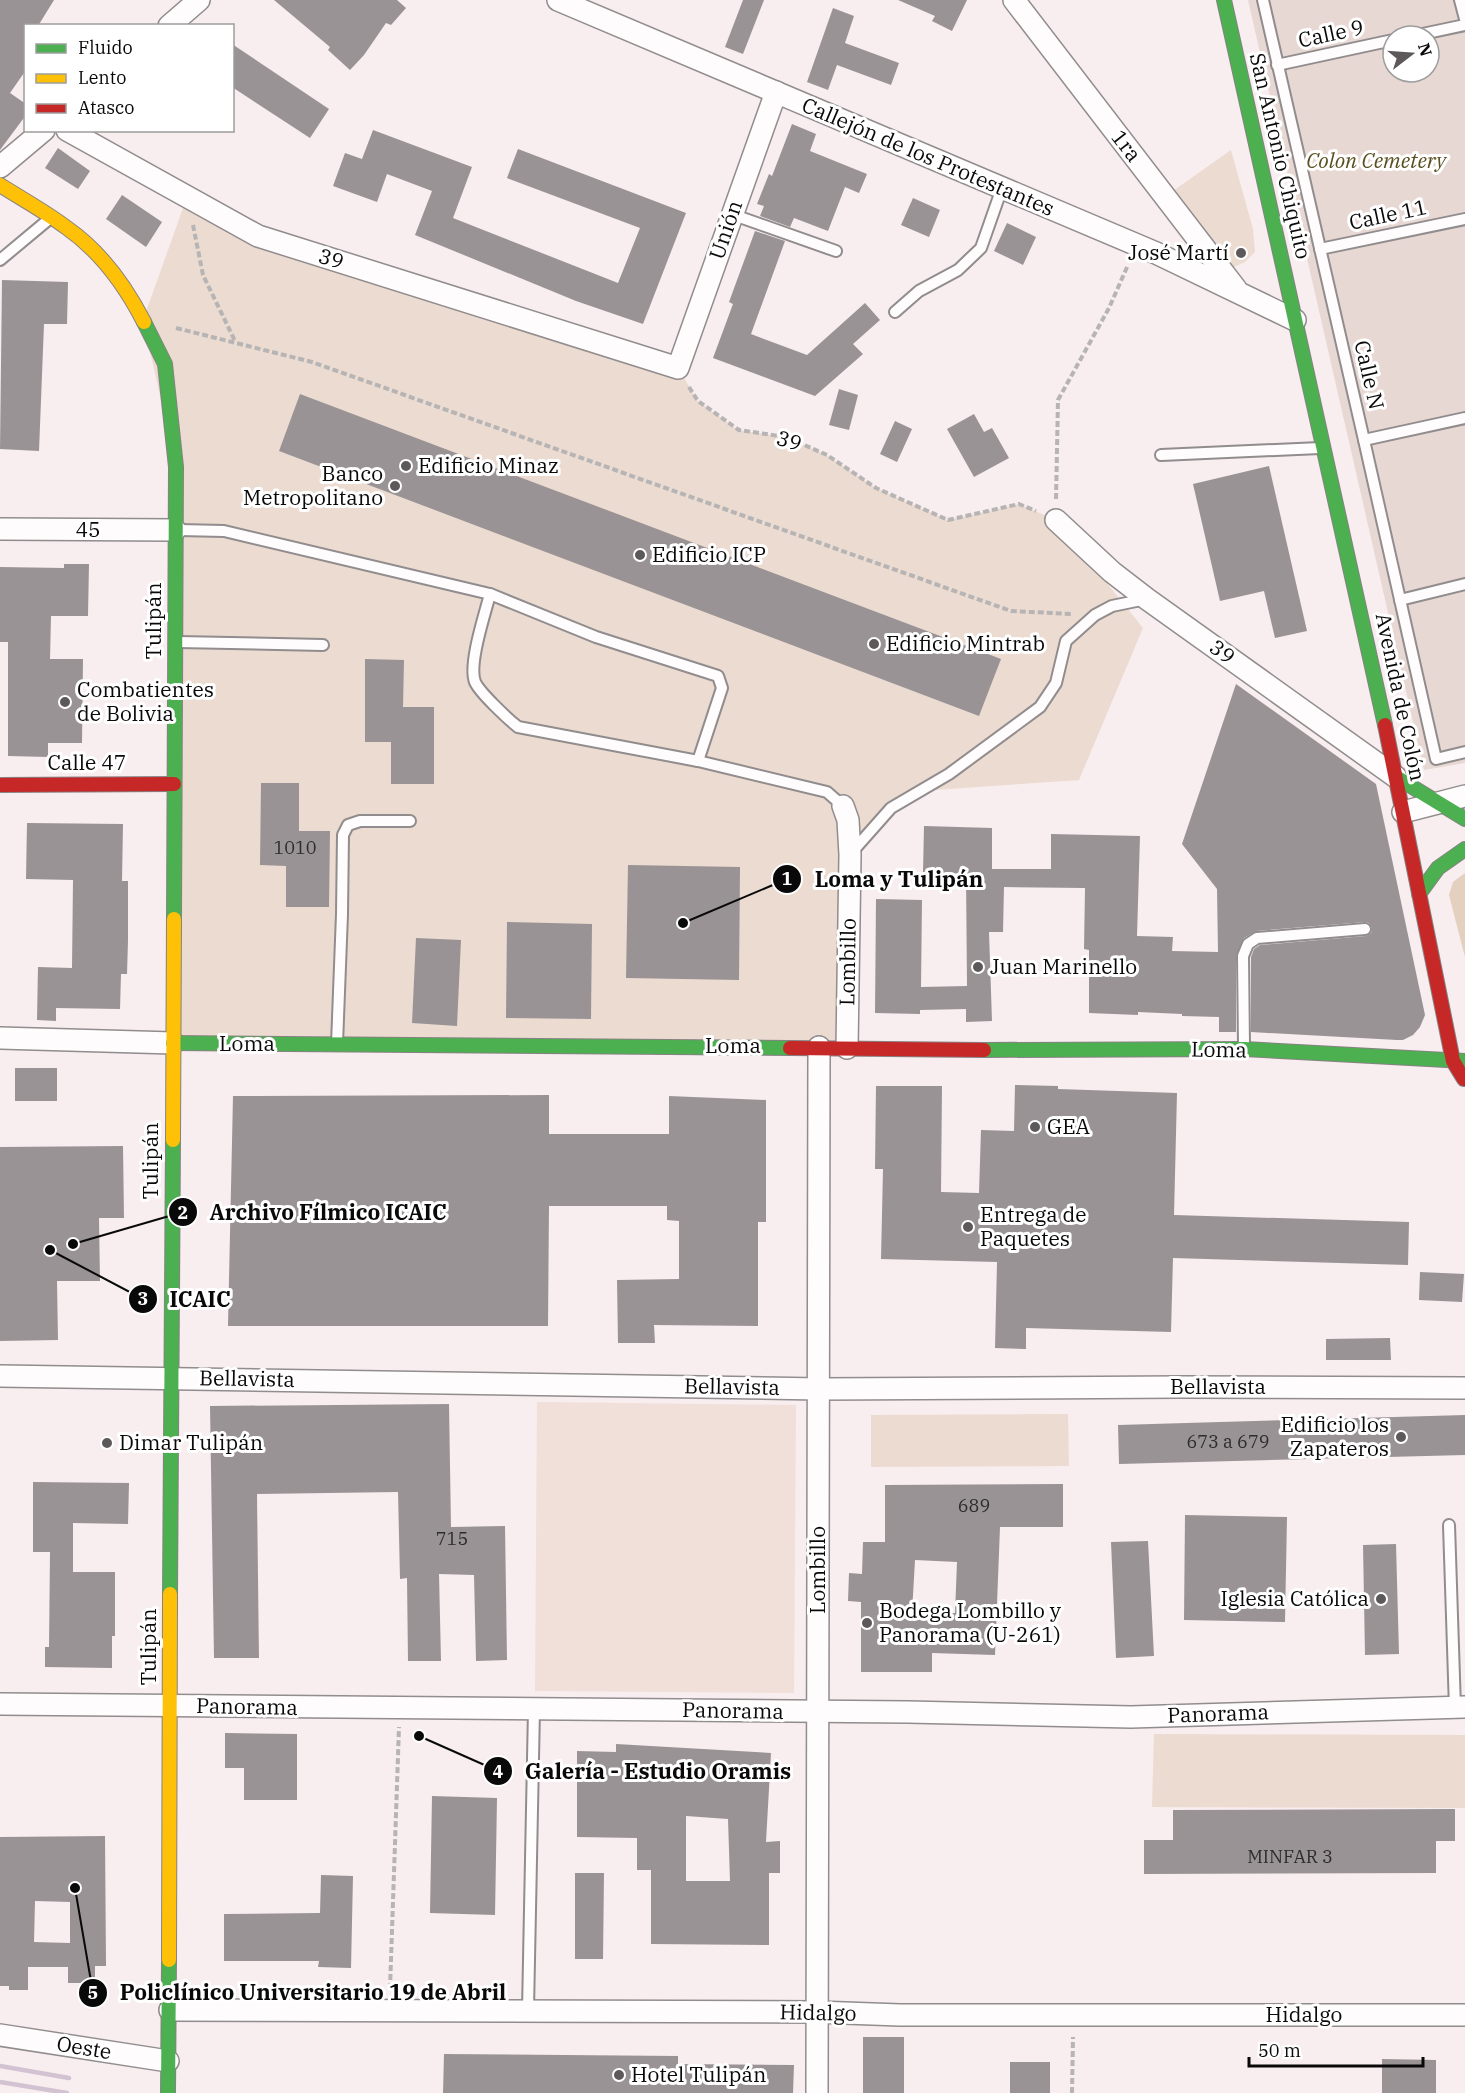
<svg xmlns="http://www.w3.org/2000/svg" width="1465" height="2093" viewBox="0 0 1465 2093" font-family="'IBM Plex Serif',serif">
<rect width="100%" height="100%" fill="#f8edef"/>
<g fill="#ecdbd0">
<path d="M1231 150 1253 229 1255 252 1245 262 1234 267 1224 261 1173 191Z"/>
<path d="M187 197 258 236 678 368 698 401 738 430 786 437 827 455 876 488 948 520 1019 504 1056 520 1143 628 1079 780 920 791 891 808 850 855 847 1048 173 1043 176 467 143 320Z"/>
<path d="M1068 1414 1069 1466 871 1467V1415Z"/>
<path d="M1154 1734 1465 1735V1808L1152 1807Z"/>
</g>
<path fill="#e3d0bf" d="M1465 873V957L1449 895 1453 882Z"/>
<path fill="#e8d8d4" fill-rule="evenodd" d="M1248 0H1465V763L1424 770ZM1393 36H1429V72H1393Z"/>
<path fill="#f1dfd9" d="M537 1402 796 1405 794 1693 535 1691Z"/>
<g fill="#9a9395" fill-rule="evenodd">
<path d="M0 0H54L38 26H26V70L10 93 26 104V115L0 150Z"/>
<path d="M274 0H397L406 8 391 25 386 23 364 55 350 70 328 50 330 47Z"/>
<path d="M743 0H764L743 54 725 47Z"/>
<path d="M898 0H967L952 31 932 21 935 16Z"/>
<path d="M833 8 854 16 845 43 899 63 891 85 837 65 828 90 807 82Z"/>
<path d="M232 44 329 109 310 138 232 87Z"/>
<path d="M792 124 816 134 810 151 867 174 859 193 845 187 828 231 794 218 790 227 760 216 764 206 757 204 769 174 772 176Z"/>
<path d="M373 130 472 167 453 218 618 283 640 228 507 178 518 149 686 213 643 324 576 301 415 235 432 191 387 174 377 202 333 186 345 153 362 159Z"/>
<path d="M58 148 90 171 78 189 45 168Z"/>
<path d="M122 195 162 222 146 247 106 219Z"/>
<path d="M913 198 940 210 929 237 901 225Z"/>
<path d="M1007 223 1036 237 1023 265 994 251Z"/>
<path d="M755 231 785 241 751 334 807 355 865 303 880 320 853 344 863 354 815 396 713 358 733 304 729 302Z"/>
<path d="M2 280 68 282 67 324H44L39 451 0 449Z"/>
<path d="M839 389 858 395 849 430 829 425Z"/>
<path d="M300 394 1001 659 979 716 279 451Z"/>
<path d="M974 414 984 432 992 428 1009 458 974 477 947 429Z"/>
<path d="M895 421 912 429 897 462 880 454Z"/>
<path d="M1269 466 1307 631 1275 638 1264 591 1220 601 1193 484Z"/>
<path d="M64 564H89L88 616H51L50 659H83L82 743H48V757L8 756V642H0V567L64 568Z"/>
<path d="M365 659 404 660 403 707H434V784H391V742H365Z"/>
<path d="M1236 684 1376 784 1425 1015 1420 1027 1413 1035 1403 1040H1397L1251 1032V957L1254 949 1260 945 1366 936 1371 933 1372 928 1369 923 1365 922 1256 931 1244 938 1236 956V1032H1219V1017L1182 1016V1014L1138 1012V1015L1089 1013V950L1084 949 1085 888 1004 887 1003 932H989L992 1021 966 1022V1009L920 1010V1014L875 1013 876 899 922 900 921 987 967 986 966 874 923 872 924 826 992 828V869H1051V834L1140 836 1137 936 1173 937 1172 951 1218 952 1217 889 1182 844Z"/>
<path d="M261 783H299V831H330L329 907H286V866L260 865Z"/>
<path d="M27 823 123 824 122 881H128V941L127 974H121L120 1009 56 1008V1021L37 1020 38 967 72 968 73 880 26 879Z"/>
<path d="M628 865 740 867 739 980 626 978Z"/>
<path d="M507 922 592 924 591 1019 506 1018Z"/>
<path d="M416 938 461 940 457 1026 412 1023Z"/>
<rect x="15" y="1068" width="42" height="33"/>
<path d="M1015 1085 1058 1086V1089L1177 1093 1174 1215 1409 1222 1408 1265 1173 1258 1171 1332 1026 1328V1349L995 1348 997 1262 881 1259 883 1169H875L876 1086H942L941 1192 979 1193 981 1130 1014 1131Z"/>
<path d="M549 1095V1134H669V1096L766 1100V1222H758V1326L654 1325 655 1343H618L617 1280 679 1279V1221L667 1220V1206H549L548 1326H228L233 1096Z"/>
<path d="M123 1146 124 1218H99L100 1281H57L58 1340 0 1341V1147Z"/>
<path d="M1420 1272 1464 1274 1462 1302 1419 1300Z"/>
<path d="M1390 1338 1391 1360H1326V1339Z"/>
<path d="M449 1404 451 1527 505 1526 507 1660 476 1661 474 1575 439 1574 441 1661H408L407 1578 400 1579 398 1492 257 1494 259 1658H214L210 1406Z"/>
<path d="M1465 1415V1455L1119 1464 1118 1425Z"/>
<path d="M33 1482 129 1483 128 1524 73 1523V1572H115V1636H112V1668L45 1667V1647H49L50 1552H33Z"/>
<path d="M1063 1484V1527H1000L995 1655 932 1653V1672H861V1602L848 1601 849 1573 862 1574 863 1542H885V1485ZM915 1560 957 1562 955 1613H912Z"/>
<path d="M1185 1515 1287 1517 1285 1622 1184 1620Z"/>
<path d="M1148 1541 1154 1656 1116 1658 1111 1542Z"/>
<path d="M1396 1544 1399 1654 1365 1655 1363 1545Z"/>
<path d="M225 1733 297 1734V1800H244V1768H225Z"/>
<path d="M616 1744 771 1753 766 1842 780 1841V1873H769V1945L651 1944V1870H637V1838L577 1837V1751L616 1752ZM686 1816 728 1819 730 1881H686Z"/>
<path d="M432 1796 497 1798 495 1915 430 1913Z"/>
<path d="M1455 1809V1841H1436V1873L1144 1874V1840H1173V1810Z"/>
<path d="M105 1836 106 1966H95V1983H68V1967H28V1990H9V1986H0V1837ZM35 1901 70 1902V1943L34 1942Z"/>
<path d="M575 1873H604L603 1959H575Z"/>
<path d="M321 1875 353 1876 351 1968 318 1967 319 1961H224V1914L320 1913Z"/>
<rect x="863" y="2037" width="41" height="56"/>
<path d="M444 2054 678 2056V2064L794 2065 793 2093H443Z"/>
<path d="M1382 2059 1436 2060V2093H1382Z"/>
<rect x="1010" y="2062" width="40" height="31"/>
</g>
<g fill="none" stroke-linecap="round" stroke-linejoin="round">
<defs>
<g id="lane">
<path d="M1263 0 1364 440 1436 759 1465 752"/>
<path d="M1460 0 1465 19"/>
<path d="M1413 36 1465 25"/>
<path d="M1277 65 1393 40"/>
<path d="M731 214 836 251"/>
<path d="M1320 249 1465 219"/>
<path d="M0 260 48 220"/>
<path d="M895 312 919 291 958 270 981 248 1002 188"/>
<path d="M1364 440 1465 418"/>
<path d="M1161 455 1320 448"/>
<path d="M179 530 224 531 490 594C485 614 468 664 475 682 480 693 508 719 518 727L698 761 827 792 843 806"/>
<path d="M490 594 596 637 718 676 722 688 698 761"/>
<path d="M1400 600 1465 584"/>
<path d="M178 642 323 645"/>
<path d="M852 852 891 808 949 774 1040 707 1056 683 1066 641 1095 615 1112 606 1146 599"/>
<path d="M337 1044 342 914 343 835 348 825 360 821H410"/>
<path d="M1244 1046 1243 956 1248 944 1257 938 1365 929"/>
<path d="M1449 1525 1455 1708"/>
<path d="M528 2010 534 1709"/>
</g>
<g id="street">
<path d="M558 0 1156 253 1295 320"/>
<path d="M1014 0 1236 289"/>
<path d="M169 26 199 0"/>
<path d="M67 130 258 236 678 368 776 92"/>
<path d="M0 167 44 130"/>
<path d="M1056 520 1112 572 1147 599 1396 777"/>
<path d="M0 529 175 530"/>
<path d="M843 806 848 820 850 855 847 1048"/>
<path d="M1403 812 1465 796"/>
<path d="M0 1038 173 1043"/>
<path d="M0 1376 820 1389 1181 1387 1465 1388"/>
<path d="M0 1704 908 1712 1131 1717 1465 1707"/>
<path d="M170 2010 817 2012 900 2015H1465"/>
<path d="M0 2035 168 2061"/>
<path d="M817 2093 819 1047"/>
</g>
<g id="fast">
<path d="M1224 0 1385 725"/>
<path d="M144 322 165 364 176 467 174 919"/>
<path d="M1396 777 1465 819"/>
<path d="M1419 894 1438 868 1465 849"/>
<path d="M173 1043 790 1048"/>
<path d="M984 1050 1244 1049 1465 1061"/>
<path d="M170 1594 173 1140"/>
<path d="M168 2093 169 1960"/>
</g>
<g id="slow">
<path d="M0 185C22 199 46 212 67 228 100 251 126 287 144 322"/>
<path d="M173 1140 174 919"/>
<path d="M169 1960 170 1594"/>
</g>
<g id="jam">
<path d="M1385 725 1453 1061 1464 1079"/>
<path d="M0 785 174 784"/>
<path d="M790 1048 984 1050"/>
</g>
</defs>
<use href="#lane" stroke="#918c8d" stroke-width="14"/>
<use href="#street" stroke="#918c8d" stroke-width="24"/>
<use href="#fast" stroke="#878283" stroke-width="16"/>
<use href="#slow" stroke="#878283" stroke-width="16"/>
<use href="#jam" stroke="#878283" stroke-width="16"/>
<g stroke="#b6b4b4" stroke-width="4" stroke-dasharray="6 3" stroke-linecap="butt">
<path d="M193 225 203 275 235 341"/>
<path d="M176 328 312 362 1011 611 1072 614"/>
<path d="M689 387 698 401 739 430 786 437 827 455 876 488 948 520 1019 504 1036 511"/>
<path d="M1056 499 1058 400 1109 308 1128 265"/>
<path d="M390 1989 399 1727"/>
<path d="M1072 2093 1073 2037"/>
</g>
<use href="#lane" stroke="#fefcfd" stroke-width="10"/>
<use href="#street" stroke="#fefcfd" stroke-width="21"/>
<use href="#fast" stroke="#4caf50" stroke-width="14"/>
<use href="#slow" stroke="#ffc107" stroke-width="14"/>
<use href="#jam" stroke="#c62828" stroke-width="14"/>
<g stroke="#d3c3d2" stroke-width="4.5">
<path d="M0 2066 69 2078"/>
<path d="M0 2082 67 2093"/>
</g>
</g>
<g fill="#5d595a" stroke="#fff" stroke-width="2">
<circle cx="1241" cy="253" r="6"/>
<circle cx="406" cy="466" r="6"/>
<circle cx="395" cy="486" r="6"/>
<circle cx="640" cy="555" r="6"/>
<circle cx="874" cy="644" r="6"/>
<circle cx="65" cy="702" r="6"/>
<circle cx="978" cy="967" r="6"/>
<circle cx="1035" cy="1127" r="6"/>
<circle cx="968" cy="1227" r="6"/>
<circle cx="1401" cy="1437" r="6"/>
<circle cx="107" cy="1443" r="6"/>
<circle cx="1381" cy="1599" r="6"/>
<circle cx="867" cy="1623" r="6"/>
<circle cx="619" cy="2075" r="6"/>
</g>
<g text-anchor="middle" stroke-width="6" stroke-linejoin="round" paint-order="stroke">
<g font-size="18" fill="#2d2c2c">
<text x="295" y="854">1010</text>
<text x="1228" y="1448">673 a 679</text>
<text x="974" y="1512">689</text>
<text x="452" y="1545">715</text>
<text x="1290" y="1863">MINFAR 3</text>
</g>
<g font-size="21" fill="#090909" stroke="#fff">
<text transform="translate(1331 34) rotate(-12)" y="7">Calle 9</text>
<text transform="translate(1126 146) rotate(52)" y="7">1ra</text>
<text transform="translate(1280 156) rotate(77)" y="7">San Antonio Chiquito</text>
<text transform="translate(928 157) rotate(23)" y="7">Callejón de los Protestantes</text>
<text transform="translate(1388 215) rotate(-12)" y="7">Calle 11</text>
<text transform="translate(726 230) rotate(-71)" y="7">Unión</text>
<text transform="translate(331 259) rotate(17)" y="7">39</text>
<text transform="translate(1369 375) rotate(77)" y="7">Calle N</text>
<text transform="translate(789 441) rotate(17)" y="7">39</text>
<text x="88" y="537">45</text>
<text transform="translate(154 621) rotate(-90)" y="7">Tulipán</text>
<text transform="translate(1222 652) rotate(36)" y="7">39</text>
<text transform="translate(1400 697) rotate(78)" y="7">Avenida de Colón</text>
<text x="87" y="770">Calle 47</text>
<text transform="translate(848 962) rotate(-89)" y="7">Lombillo</text>
<text x="247" y="1051">Loma</text>
<text x="733" y="1053">Loma</text>
<text transform="translate(1219 1050) rotate(1)" y="7">Loma</text>
<text transform="translate(151 1161) rotate(-90)" y="7">Tulipán</text>
<text transform="translate(247 1379) rotate(1)" y="7">Bellavista</text>
<text transform="translate(732 1387) rotate(1)" y="7">Bellavista</text>
<text x="1218" y="1394">Bellavista</text>
<text transform="translate(818 1570) rotate(-90)" y="7">Lombillo</text>
<text transform="translate(149 1647) rotate(-90)" y="7">Tulipán</text>
<text transform="translate(247 1707) rotate(1)" y="7">Panorama</text>
<text transform="translate(733 1711) rotate(1)" y="7">Panorama</text>
<text transform="translate(1218 1714) rotate(-2)" y="7">Panorama</text>
<text transform="translate(818 2013) rotate(1)" y="7">Hidalgo</text>
<text x="1304" y="2022">Hidalgo</text>
<text transform="translate(84 2048) rotate(9)" y="7">Oeste</text>
</g>
<g font-size="21" font-style="italic" fill="#5a4f21" stroke="#fff">
<text x="1376" y="168">Colon Cemetery</text>
</g>
<g font-size="21" fill="#090909" stroke="#fff" text-anchor="start">
<text x="1229" y="260" text-anchor="end">José Martí</text>
<text x="418" y="473">Edificio Minaz</text>
<text x="383" y="481" text-anchor="end">Banco<tspan x="383" dy="24">Metropolitano</tspan></text>
<text x="652" y="562">Edificio ICP</text>
<text x="886" y="651">Edificio Mintrab</text>
<text x="77" y="697">Combatientes<tspan x="77" dy="24">de Bolivia</tspan></text>
<text x="990" y="974">Juan Marinello</text>
<text x="1047" y="1134">GEA</text>
<text x="980" y="1222">Entrega de<tspan x="980" dy="24">Paquetes</tspan></text>
<text x="1389" y="1432" text-anchor="end">Edificio los<tspan x="1389" dy="24">Zapateros</tspan></text>
<text x="119" y="1450">Dimar Tulipán</text>
<text x="1369" y="1606" text-anchor="end">Iglesia Católica</text>
<text x="879" y="1618">Bodega Lombillo y<tspan x="879" dy="24">Panorama (U-261)</tspan></text>
<text x="631" y="2082">Hotel Tulipán</text>
</g>
</g>
<path fill="none" stroke="#090909" stroke-width="2" d="M683 923L787 879M73 1244L183 1212M50 1250L143 1299M419 1736L498 1771M75 1888L93 1993"/>
<g fill="#090909" stroke="#fff" stroke-width="2">
<circle cx="683" cy="923" r="6"/>
<circle cx="73" cy="1244" r="6"/>
<circle cx="50" cy="1250" r="6"/>
<circle cx="419" cy="1736" r="6"/>
<circle cx="75" cy="1888" r="6"/>
<circle cx="787" cy="879" r="15"/>
<circle cx="183" cy="1212" r="15"/>
<circle cx="143" cy="1299" r="15"/>
<circle cx="498" cy="1771" r="15"/>
<circle cx="93" cy="1993" r="15"/>
</g>
<g font-size="18" text-anchor="middle" font-weight="bold" fill="#fff">
<text x="787" y="885">1</text>
<text x="183" y="1219">2</text>
<text x="143" y="1305">3</text>
<text x="498" y="1778">4</text>
<text x="93" y="1999">5</text>
</g>
<g font-size="22" text-anchor="middle" font-weight="bold" fill="#090909" stroke="#fff" stroke-width="6" stroke-linejoin="round" paint-order="stroke">
<text x="899" y="887">Loma y Tulipán</text>
<text x="328" y="1220">Archivo Fílmico ICAIC</text>
<text x="200" y="1307">ICAIC</text>
<text x="658" y="1779">Galería - Estudio Oramis</text>
<text x="313" y="2000">Policlínico Universitario 19 de Abril</text>
</g>
<rect x="24" y="24" width="210" height="108" fill="#ffffff" stroke="#9d9d9d" stroke-width="1.5"/>
<rect x="36" y="44" width="30" height="9" fill="#4caf50" stroke="#9d9d9d" stroke-width="1.5"/>
<text x="78" y="54" font-size="18" fill="#090909">Fluido</text>
<rect x="36" y="74" width="30" height="9" fill="#ffc107" stroke="#9d9d9d" stroke-width="1.5"/>
<text x="78" y="84" font-size="18" fill="#090909">Lento</text>
<rect x="36" y="104" width="30" height="9" fill="#c62828" stroke="#9d9d9d" stroke-width="1.5"/>
<text x="78" y="114" font-size="18" fill="#090909">Atasco</text>
<g transform="translate(1411 54) rotate(73)"><circle r="28" fill="#ffffff" stroke="#9d9d9d" stroke-width="1.5"/>
<path d="M0-4.5L10 22L0 15L-10 22Z" fill="#5d595a"/>
<text y="-9" font-size="16" font-weight="bold" text-anchor="middle" fill="#090909">N</text>
</g>
<path d="M1249 2057v9h174v-9" fill="none" stroke="#090909" stroke-width="3"/>
<text x="1258" y="2057" font-size="18" fill="#090909" stroke="#ffffff" stroke-width="4.5" paint-order="stroke">50 m</text>
</svg>
